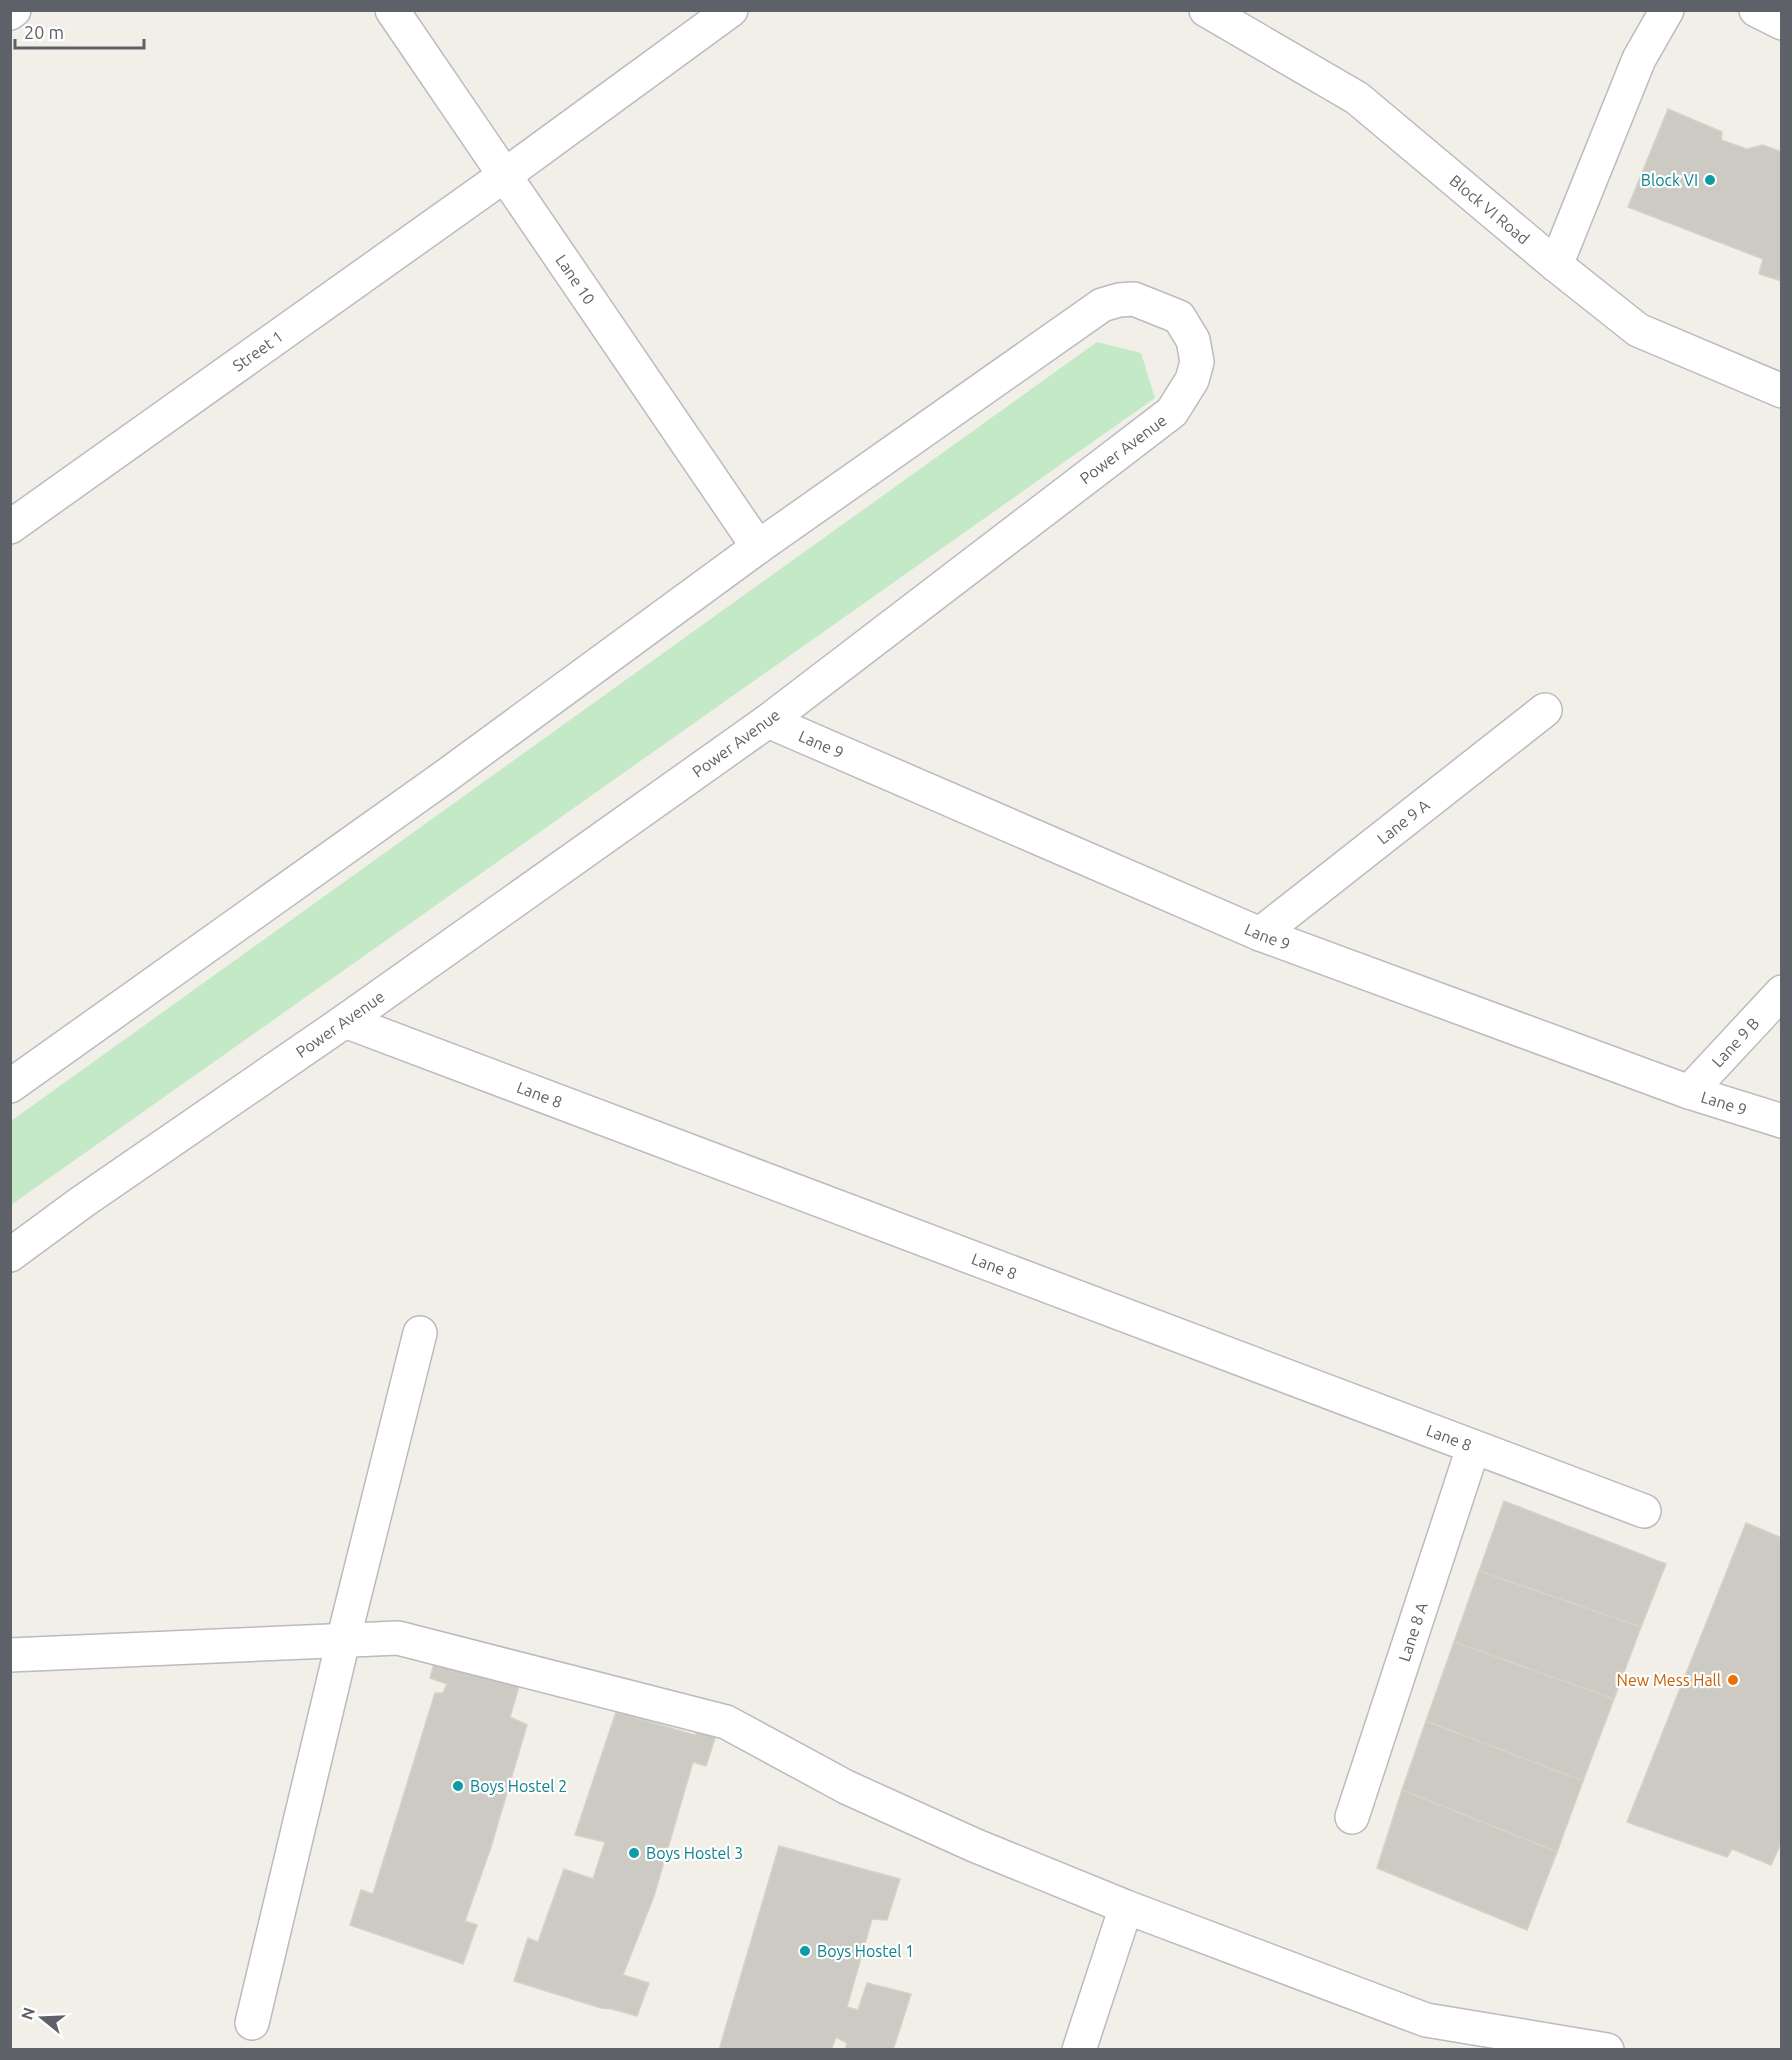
<svg xmlns="http://www.w3.org/2000/svg" width="1792" height="2060" viewBox="0 0 1792 2060" font-family="Ubuntu,sans-serif">
<rect width="100%" height="100%" fill="#f1efe7"/>
<path fill="#c3e9c7" d="M1097 342 1141 353 1155 398 11 1205V1121Z"/>
<g fill="#cccac3" stroke="#d6d2c5" stroke-width="1.5">
<path d="M1668 109 1722 132 1721 140 1747 149 1763 145 1782 152V281L1759 274 1763 259 1628 207Z"/>
<path d="M1504 1501 1666 1564 1641 1627 1479 1571Z"/>
<path d="M1746 1523 1782 1538V1841L1771 1865 1732 1849 1727 1857 1627 1822Z"/>
<path d="M1479 1571 1641 1627 1614 1699 1454 1642Z"/>
<path d="M1454 1642 1614 1699 1583 1781 1426 1721Z"/>
<path d="M435 1660 520 1683 510 1717 527 1725 491 1847 465 1921 477 1925 463 1964 350 1925 361 1890 373 1894 435 1693H443L447 1684 430 1678Z"/>
<path d="M616 1712 695 1735 698 1728 717 1732 706 1766 693 1762 654 1896 623 1975 649 1983 637 2016 612 2009 601 2008 514 1981 528 1938 538 1942 564 1869 593 1879 605 1842 575 1835Z"/>
<path d="M1426 1721 1583 1781 1557 1852 1402 1790Z"/>
<path d="M1402 1790 1557 1852 1527 1930 1377 1868Z"/>
<path d="M779 1846 900 1879 887 1920 872 1919 847 2007 858 2010 867 1983 911 1994 893 2050H845L847 2043 836 2037 831 2050H719Z"/>
</g>
<g fill="none" stroke-linecap="round" stroke-linejoin="round">
<defs>
<g id="minor">
<path id="s1" d="M392 10 758 547"/>
<path id="s2" d="M1206 10 1357 98 1556 265 1638 330 1782 391"/>
<path d="M1756 10 1782 23"/>
<path d="M10 13 14 10"/>
<path d="M1556 265 1639 59 1667 10"/>
<path id="s3" d="M10 527 505 175 731 10"/>
<path id="s4" d="M768 721 1260 934 1689 1092 1782 1121"/>
<path id="s5" d="M1260 934 1545 710"/>
<path id="s6" d="M345 1021 1644 1511"/>
<path id="s7" d="M1689 1092 1782 992"/>
<path d="M10 1655 398 1638 726 1722 846 1787 974 1845 1126 1907 1426 2020 1607 2050"/>
<path id="s8" d="M1352 1817 1473 1448"/>
<path d="M252 2023 343 1641 420 1333"/>
<path d="M1079 2050 1126 1907"/>
</g>
<path id="tertiary" d="M10 1086 443 778 758 547 1102 305 1119 300 1134 299 1179 317 1193 340 1197 362 1192 380 1172 412 768 721 345 1021 82 1202 10 1255"/>
</defs>
<use href="#minor" stroke="#b9bbc1" stroke-width="36"/>
<use href="#tertiary" stroke="#b9bbc1" stroke-width="36"/>
<use href="#minor" stroke="#fff" stroke-width="33"/>
<use href="#tertiary" stroke="#fff" stroke-width="33"/>
</g>
<g fill="#0f9aa8" stroke="#fff" stroke-width="2">
<circle cx="1710" cy="180" r="6"/>
<circle cx="458" cy="1786" r="6"/>
<circle cx="634" cy="1853" r="6"/>
<circle cx="805" cy="1951" r="6"/>
</g>
<circle fill="#e8710a" stroke="#fff" stroke-width="2" cx="1733" cy="1680" r="6"/>
<g text-anchor="middle" stroke-width="4.5" stroke-linejoin="round" paint-order="stroke">
<g font-size="16" fill="#0d838f" stroke="#fff" text-anchor="start">
<text x="1698" y="186" text-anchor="end">Block VI</text>
<text x="470" y="1792">Boys Hostel 2</text>
<text x="646" y="1859">Boys Hostel 3</text>
<text x="817" y="1957">Boys Hostel 1</text>
</g>
<g font-size="16" fill="#5e6168" stroke="#fff">
<text dy="6" stroke="none"><textPath href="#s2" startOffset="348">Block VI Road</textPath></text>
<text dy="6" stroke="none"><textPath href="#s1" startOffset="326">Lane 10</textPath></text>
<text dy="6" stroke="none"><textPath href="#s3" startOffset="304">Street 1</textPath></text>
<text transform="translate(1123 449) rotate(-37)" y="6">Power Avenue</text>
<text transform="translate(736 743) rotate(-36)" y="6">Power Avenue</text>
<text dy="6" stroke="none"><textPath href="#s4" startOffset="58">Lane 9</textPath></text>
<text dy="6" stroke="none"><textPath href="#s5" startOffset="182">Lane 9 A</textPath></text>
<text dy="6" stroke="none"><textPath href="#s4" startOffset="544">Lane 9</textPath></text>
<text transform="translate(340 1024) rotate(-35)" y="6">Power Avenue</text>
<text dy="6" stroke="none"><textPath href="#s7" startOffset="68">Lane 9 B</textPath></text>
<text dy="6" stroke="none"><textPath href="#s6" startOffset="208">Lane 8</textPath></text>
<text dy="6" stroke="none"><textPath href="#s4" startOffset="1030">Lane 9</textPath></text>
<text dy="6" stroke="none"><textPath href="#s6" startOffset="694">Lane 8</textPath></text>
<text dy="6" stroke="none"><textPath href="#s6" startOffset="1180">Lane 8</textPath></text>
<text dy="6" stroke="none"><textPath href="#s8" startOffset="195">Lane 8 A</textPath></text>
</g>
<g font-size="16" fill="#c56008" stroke="#fff" text-anchor="end">
<text x="1721" y="1686">New Mess Hall</text>
</g>
</g>
<rect width="1792" height="2060" fill="none" stroke="#5e6168" stroke-width="24"/>
<g transform="translate(42 2018) rotate(288)" stroke="#ffffff" stroke-width="4.5" paint-order="stroke">
<path d="M0-4.5L10 22L0 15L-10 22Z" fill="#5e6168"/>
<text y="-9" font-size="16" font-weight="bold" text-anchor="middle" fill="#5e6168">N</text>
</g>
<path d="M15 39v9h129v-9" fill="none" stroke="#5e6168" stroke-width="3"/>
<text x="24" y="39" font-size="18" fill="#5e6168" stroke="#ffffff" stroke-width="4.5" paint-order="stroke">20 m</text>
</svg>
